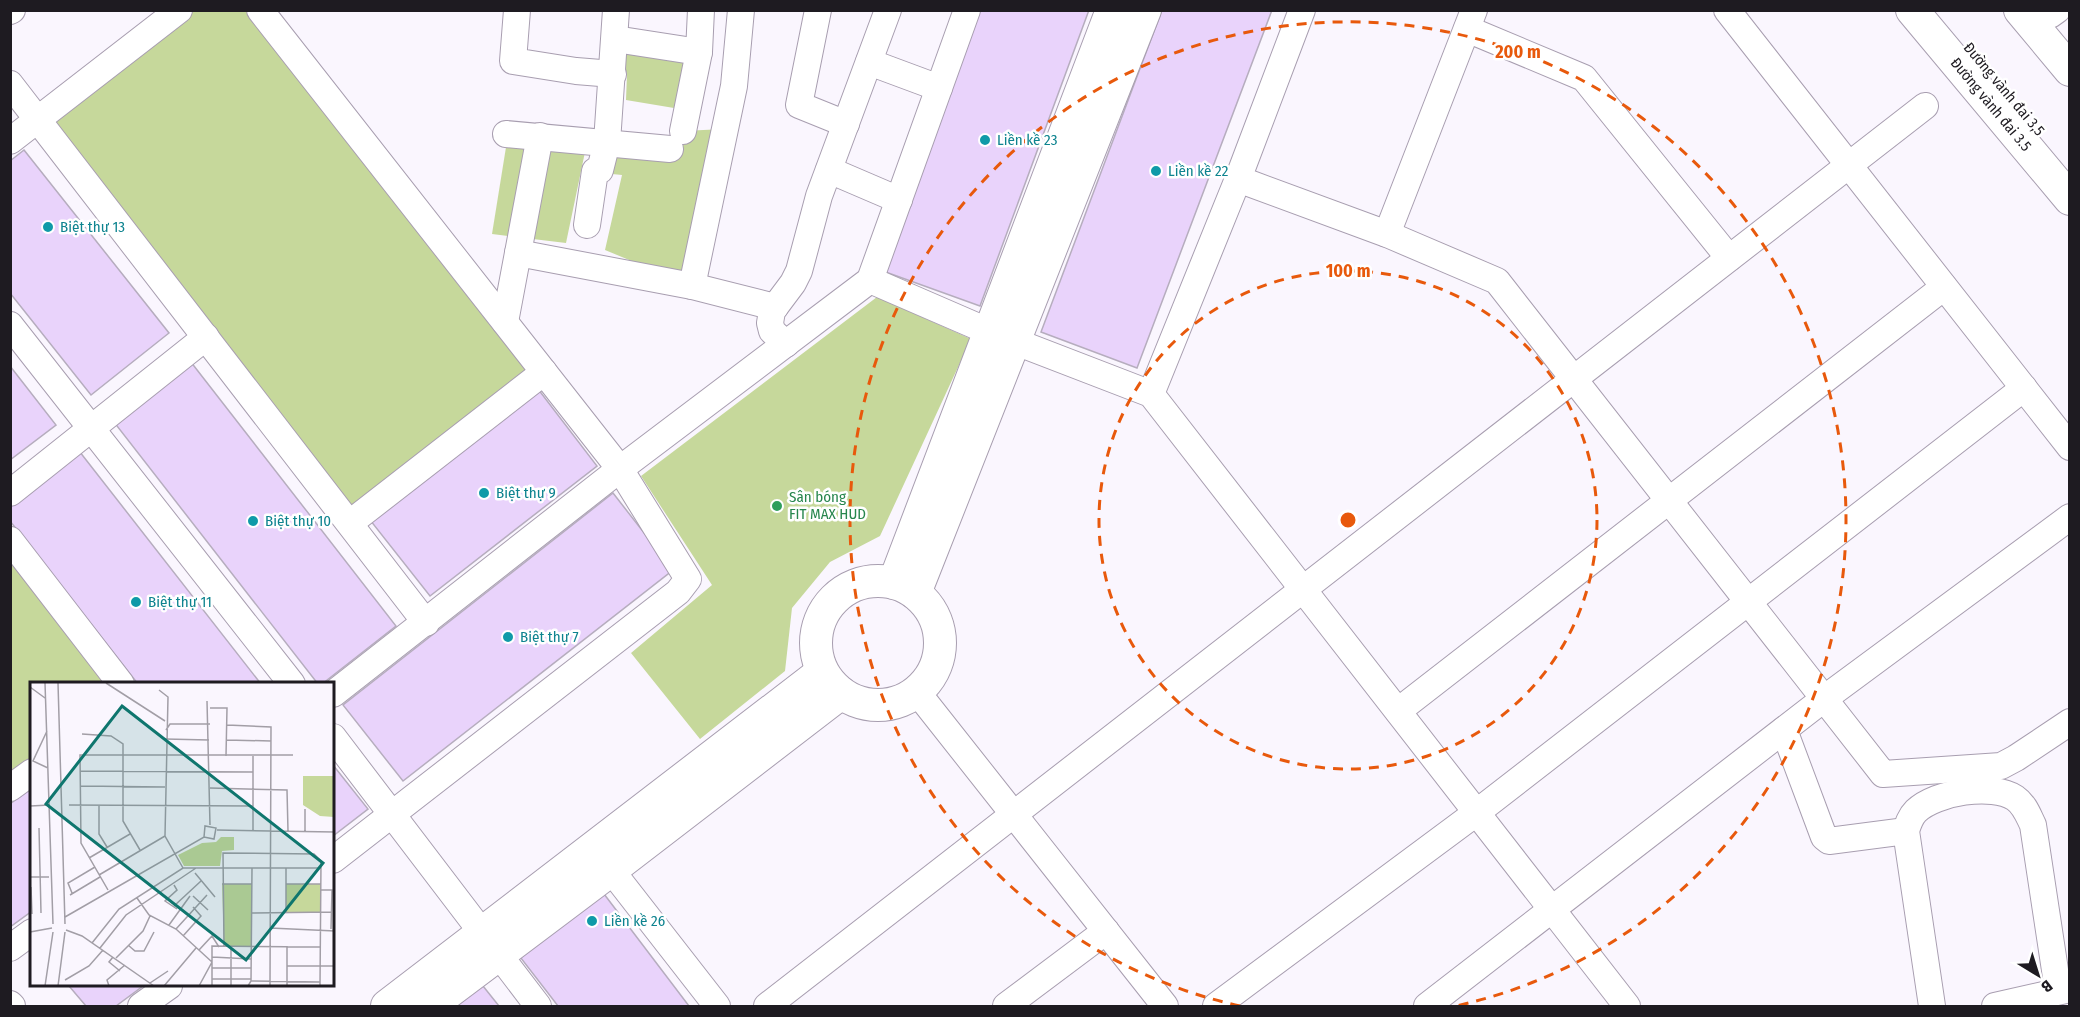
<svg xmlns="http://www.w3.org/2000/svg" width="2080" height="1017" viewBox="0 0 2080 1017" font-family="'Fira Sans Condensed',sans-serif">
<rect width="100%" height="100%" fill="#faf6fe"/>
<g fill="#c6d89b">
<path d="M179 11H260L544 372 350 523 38 120Z"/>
<path d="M615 39 699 52 684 131 723 129 692 286 605 250 622 175 612 174 618 143 670 148 674 108 626 100 627 74Z"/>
<path d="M507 141 585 152 566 243 492 234Z"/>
<path d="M877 297 971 339 880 536 830 562 792 608 785 671 700 739 631 653 712 585 641 476Z"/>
<path d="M10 540 121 684H32L31 772 10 788Z"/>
</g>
<g fill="#e9d3fb" stroke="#b6adbe" stroke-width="1.5">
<path d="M976 10H1089L980 306 880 270Z"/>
<path d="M1162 10H1272L1137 368 1041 332Z"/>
<path d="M24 150 169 333 91 395 10 293V161Z"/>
<path d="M187 357 396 626 322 684H318L110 417Z"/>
<path d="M10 366 56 425 10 460Z"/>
<path d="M538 389 597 466 430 596 370 520Z"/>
<path d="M76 447 261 684H138L10 521V498Z"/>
<path d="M613 493 673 570 403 781 343 705Z"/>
<path d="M333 765 368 809 333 836Z"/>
<path d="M32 788V911L10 927V804Z"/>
<path d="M601 890 689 1006H558L517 953Z"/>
<path d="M479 981 499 1006H445Z"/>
<path d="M69 986H143L116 1006H86Z"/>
</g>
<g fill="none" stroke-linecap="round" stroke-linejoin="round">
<defs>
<g id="minor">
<path d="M260 10 620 469 688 579 678 592 333 860"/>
<path d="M517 10 513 61 576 71 613 74"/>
<path d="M818 10 799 105 846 124"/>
<path d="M1727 10 2070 447"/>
<path d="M10 11 12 10"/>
<path d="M2050 15 2057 10"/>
<path d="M1467 29 1584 78 1729 258"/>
<path d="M615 39 699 52"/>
<path d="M869 62 939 88"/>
<path d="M10 84 426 623"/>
<path d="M683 131 699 52 701 10"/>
<path d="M506 134 670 149"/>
<path d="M10 141 179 10"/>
<path d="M829 170 899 200"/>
<path d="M1238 179 1387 234 1497 281 1883 774 2001 766 2016 758 2070 722"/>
<path d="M587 225 595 171 600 170 607 142 616 10"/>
<path d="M1387 234 1474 10"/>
<path d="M518 253 692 286 775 307"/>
<path d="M870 280 990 332 1151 394 1627 1006"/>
<path d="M692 286 734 86 741 10"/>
<path d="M505 322 540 136"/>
<path d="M10 325 292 684"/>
<path d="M786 344 772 331 770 323 772 311 793 283 799 271 819 196 888 10"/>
<path d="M1151 394 1238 179 1302 10"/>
<path d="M10 493 206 337"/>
<path d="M350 523 544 372"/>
<path d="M10 540 121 684"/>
<path d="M917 692 1165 1006"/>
<path d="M333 694 620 469 870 280 967 10"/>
<path d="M1398 711 1944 287"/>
<path d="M1784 730 1824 837 1829 841 1906 831"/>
<path d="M333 737 538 1006"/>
<path d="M10 788 32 772"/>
<path d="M611 870 717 1006"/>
<path d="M10 948 32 932"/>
<path d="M10 1004 12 1006"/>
<path d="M141 1006 169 986"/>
<path d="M767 1006 1925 106"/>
<path d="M1006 1006 1106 931"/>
<path d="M1216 1006 1476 813 2024 388"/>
<path d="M1427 1006 1825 698 2070 517"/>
<path d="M1932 1006 1906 831C1908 824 1910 817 1916 811 1936 792 1992 783 2015 798 2025 805 2028 815 2033 825L2058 990"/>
<path d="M1995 1006 2070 989"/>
</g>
<g id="major">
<path id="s1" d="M1912 10 2070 199"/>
<path d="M2020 10 2070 70"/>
<circle cx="878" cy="643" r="62"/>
<path d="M894 583 1112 10"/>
<path d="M915 593 1145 10"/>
<path d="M387 1006 822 672"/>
<path d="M430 1006 611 870 841 693"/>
</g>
</defs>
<use href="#minor" stroke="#a89eb0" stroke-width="28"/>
<use href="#major" stroke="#a89eb0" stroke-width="34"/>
<use href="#minor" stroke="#fff" stroke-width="26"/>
<use href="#major" stroke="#fff" stroke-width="32"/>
</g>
<g fill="none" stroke="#e8590c" stroke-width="3" stroke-dasharray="10 8">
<circle cx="1348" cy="520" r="249"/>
<path d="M1240 1006A498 498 0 1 1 1456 1006"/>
</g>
<g fill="#0f9aa8" stroke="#fff" stroke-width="2">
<circle cx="985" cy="140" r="6"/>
<circle cx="1156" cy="171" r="6"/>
<circle cx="48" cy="227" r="6"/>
<circle cx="484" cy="493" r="6"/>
<circle cx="253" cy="521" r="6"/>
<circle cx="136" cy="602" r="6"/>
<circle cx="508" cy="637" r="6"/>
<circle cx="592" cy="921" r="6"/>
</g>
<circle fill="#2e9e5b" stroke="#fff" stroke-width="2" cx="777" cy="506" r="6"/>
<g text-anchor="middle" stroke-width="5" stroke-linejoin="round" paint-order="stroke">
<g font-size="15" fill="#1e1b21" stroke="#fff">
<text transform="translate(2004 89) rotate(50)" y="5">Đường vành đai 3,5</text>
<text dy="5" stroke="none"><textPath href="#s1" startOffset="123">Đường vành đai 3.5</textPath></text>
</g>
<g font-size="15" fill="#0d838f" stroke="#fff" text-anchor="start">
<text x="997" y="145">Liền kề 23</text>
<text x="1168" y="176">Liền kề 22</text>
<text x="60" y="232">Biệt thự 13</text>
<text x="496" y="498">Biệt thự 9</text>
<text x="265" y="526">Biệt thự 10</text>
<text x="148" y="607">Biệt thự 11</text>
<text x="520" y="642">Biệt thự 7</text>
<text x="604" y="926">Liền kề 26</text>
</g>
<g font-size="15" fill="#27864d" stroke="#fff" text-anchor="start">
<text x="789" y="502">Sân bóng<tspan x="789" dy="17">FIT MAX HUD</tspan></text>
</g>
</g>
<g transform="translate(30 682)">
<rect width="304" height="304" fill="#faf6fe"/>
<path d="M273 94H304V135L290 134 273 123ZM191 155H204V168L192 169 190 184H154L148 173 172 161 186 160ZM192 202H222V264H194ZM256 202H291V230H256Z" fill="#c6d89b"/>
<path fill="none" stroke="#a29ea6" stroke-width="1.5" d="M15 1 23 242M28 1 35 242M76 1 135 39M0 5 15 16M129 8 138 15 135 154 153 186M177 19 180 143M180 26H197L196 74M197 43 241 45 240 304M136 48 140 42H180M17 49 3 79 18 86M52 52 81 54 93 62V139L110 168M135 57 179 58M196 58 241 59M50 89 223 90M50 104 135 105M180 106 257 108 258 149M39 123 223 124M69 123V152L77 165M0 124 20 123M9 146 11 231M187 148 305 150M223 149V74M275 149V127M59 176 100 152M165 191 185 215M69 193 135 154M0 195H19M192 202H222M256 202H291M144 203 147 208 135 219 147 227M1 205 2 232M78 208 51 161 50 73H263M291 208H302L301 247M42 211 38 201 65 185M40 213 70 195M163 214 178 228M107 216 119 233 146 247 182 280V304M144 224 171 199M256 230V186M222 231 301 230M35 235 174 155 184 157 186 146 175 144 174 155M139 243 160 214M240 246 305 249M146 247 177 213M36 248 52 254 124 304M0 250 22 246M153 254 171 234 163 225M62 261 89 227 153 186H291M98 263 105 269H114L124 250M194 264 193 171 284 172 291 179 290 304M201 264V304M70 266 96 233 166 186M169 268 182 254 189 265M83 275 79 280 90 289M182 275 221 277M86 276 113 249 120 234M257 284H305M182 286H221M182 297H221M35 298 59 284 73 268M221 299 290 300M120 301 138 289M15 304 23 250M28 304 35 250M79 304 77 298 95 283M134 304 166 266M169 304 182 280V264L290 265M218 304 221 299 222 186M257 304V264"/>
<path fill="#0f766e" fill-opacity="0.15" stroke="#0f766e" stroke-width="3" d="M92 24 293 181 216 278 16 122Z"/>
<rect width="304" height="304" fill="none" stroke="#1e1b21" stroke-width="3"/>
</g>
<circle cx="1348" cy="520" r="9" fill="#e8590c" stroke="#fff" stroke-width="3"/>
<g font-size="18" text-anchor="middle" font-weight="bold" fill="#e8590c" stroke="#fff" stroke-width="5" stroke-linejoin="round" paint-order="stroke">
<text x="1518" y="58">200 m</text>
<text x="1348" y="277">100 m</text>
</g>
<rect width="2080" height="1017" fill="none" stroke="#1e1b21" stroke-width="24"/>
<g transform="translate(2038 975) rotate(142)" stroke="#ffffff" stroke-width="4.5" paint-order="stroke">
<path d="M0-4.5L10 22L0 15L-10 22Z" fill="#1e1b21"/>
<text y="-9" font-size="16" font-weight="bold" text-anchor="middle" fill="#1e1b21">B</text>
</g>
</svg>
